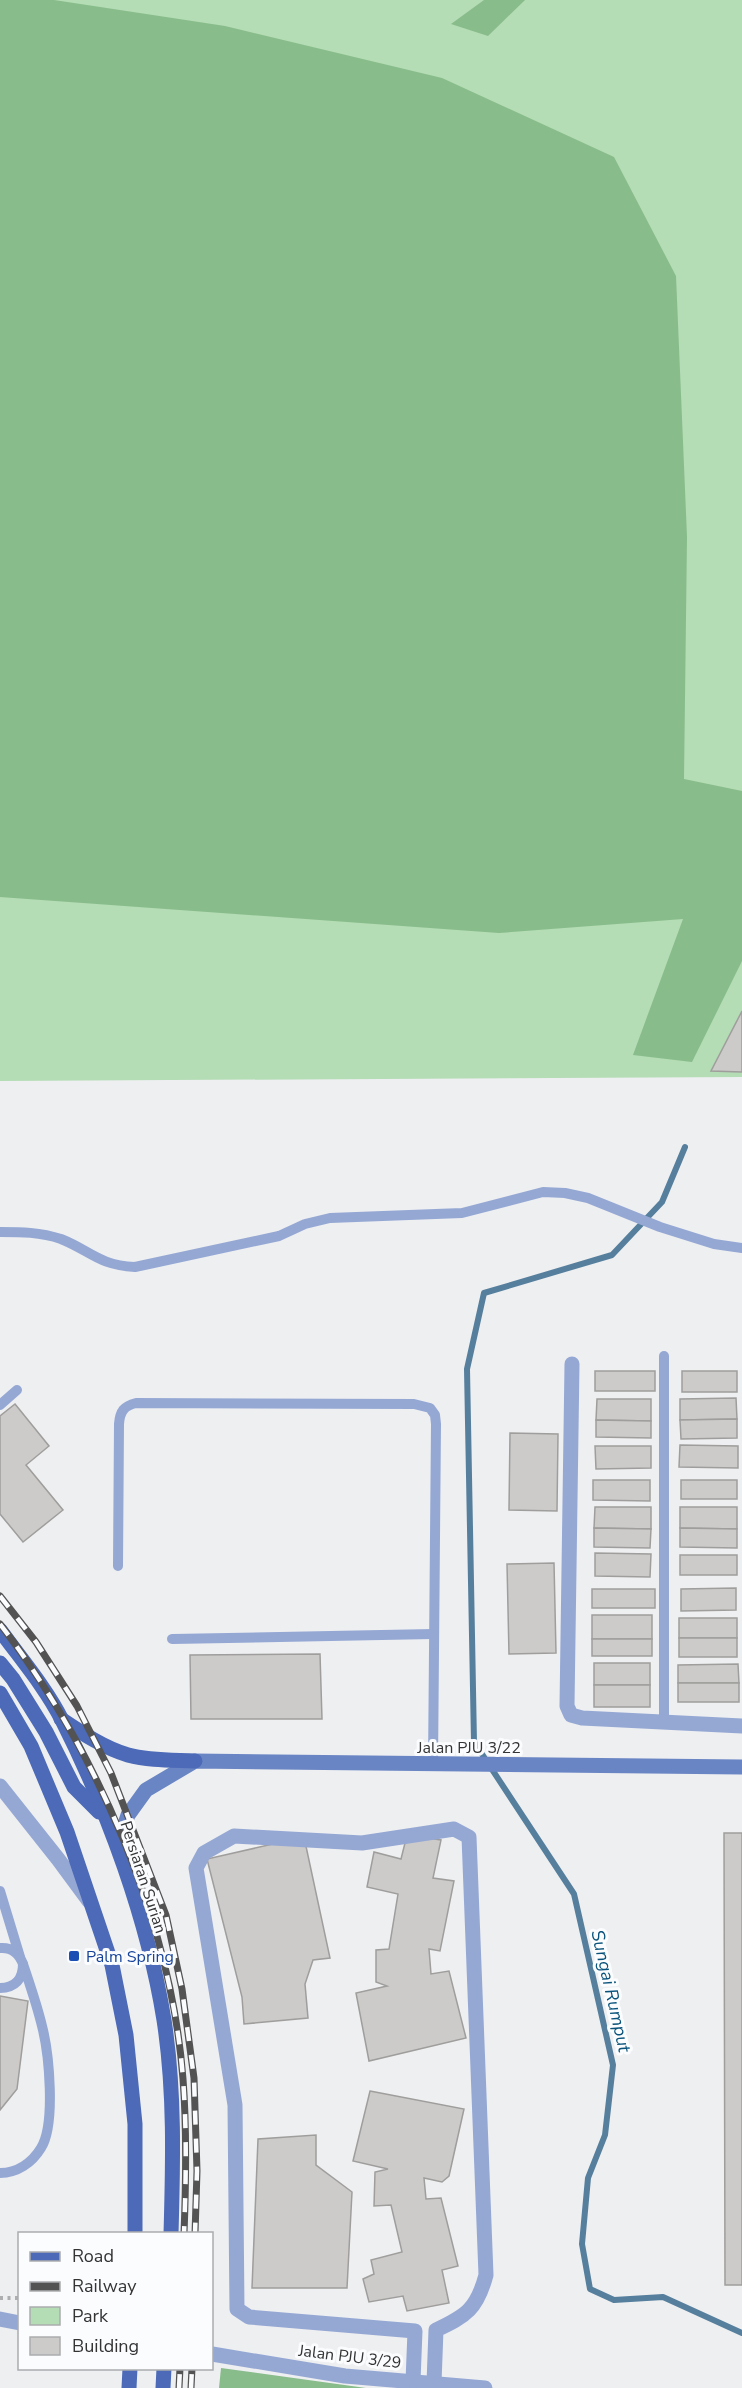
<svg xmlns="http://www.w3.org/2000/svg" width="742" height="2388" viewBox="0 0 742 2388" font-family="'Nunito Sans',sans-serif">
<rect width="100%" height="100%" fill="#eeeff1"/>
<path fill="#b4dcb5" d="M0 0H742V1077L0 1081Z"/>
<g fill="#88bc8b">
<path d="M0 0H54L225 26 442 78 614 157 676 276 687 537 684 779 742 791V961L692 1062 633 1055 683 919 499 933 0 897Z"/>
<path d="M484 0H525L488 36 451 24Z"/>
<path d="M221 2368 366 2388H219Z"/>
</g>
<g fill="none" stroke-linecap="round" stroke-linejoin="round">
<path stroke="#567f9d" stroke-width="6" d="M685 1147 662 1202 612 1255 484 1293 467 1369 474 1742 574 1894 613 2065 605 2135 588 2178 582 2244 590 2289 614 2300 663 2297 742 2333"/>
</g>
<g fill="#cccbca" stroke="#9f9e9c" stroke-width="1.5">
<path d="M742 1011V1072L711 1071Z"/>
<rect x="595" y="1371" width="60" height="20"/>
<rect x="682" y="1371" width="55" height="21"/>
<path d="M736 1398 737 1419 680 1420V1399Z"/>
<path d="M597 1399H651V1421L596 1420Z"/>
<path d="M15 1404 49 1446 26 1465 63 1510 23 1542 0 1514V1416Z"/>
<path d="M737 1419V1438L681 1439 680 1420Z"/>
<path d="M596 1420 651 1421V1438L596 1437Z"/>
<path d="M510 1433 558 1434 557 1511 509 1510Z"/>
<path d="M680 1445 738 1446V1468L679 1467Z"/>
<path d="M595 1446H651V1468L596 1469Z"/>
<path d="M593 1480H650V1501L593 1500Z"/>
<rect x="681" y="1480" width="56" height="19"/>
<path d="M595 1507H651V1529L594 1528Z"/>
<path d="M680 1507H737V1529L680 1528Z"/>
<path d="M594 1528 651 1529 650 1548 594 1547Z"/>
<path d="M680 1528 737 1529V1548L680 1547Z"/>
<path d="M595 1553 651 1554 650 1577 595 1576Z"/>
<rect x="680" y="1555" width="57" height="20"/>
<path d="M554 1563 556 1653 509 1654 507 1564Z"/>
<path d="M736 1588V1610L681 1611V1589Z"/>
<rect x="592" y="1589" width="63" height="19"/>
<rect x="592" y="1615" width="60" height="24"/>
<rect x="679" y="1618" width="58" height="20"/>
<rect x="679" y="1638" width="58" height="19"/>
<rect x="592" y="1639" width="60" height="17"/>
<path d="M320 1654 322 1719H191L190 1655Z"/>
<rect x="594" y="1663" width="56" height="22"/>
<path d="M738 1664 739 1683H678V1665Z"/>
<rect x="678" y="1683" width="61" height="19"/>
<rect x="594" y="1685" width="56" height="22"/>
<path d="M724 1833H742V2285H725Z"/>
<path d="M407 1835 441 1840 433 1878 454 1881 440 1951 429 1949 431 1974 449 1971 466 2038 369 2061 356 1993 387 1986 376 1982V1950L389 1949 398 1894 367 1887 374 1852 401 1859Z"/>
<path d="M304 1837 330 1958 313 1960 305 1984 308 2018 244 2024 242 1997 207 1859Z"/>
<path d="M0 1996 28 2001 17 2089 0 2110Z"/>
<path d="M370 2091 464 2109 449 2176 442 2182 424 2178 426 2199 441 2198 458 2266 442 2270 449 2303 407 2311 403 2296 369 2302 363 2279 374 2274 371 2260 402 2252 391 2205 374 2206 375 2172 388 2169 353 2161Z"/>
<path d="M316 2135V2165L352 2192 347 2288H252L258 2139Z"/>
</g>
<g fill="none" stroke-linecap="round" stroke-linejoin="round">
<path stroke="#adaeb0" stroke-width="4" stroke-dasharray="3 4.5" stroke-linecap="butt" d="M0 2298H20"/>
<g stroke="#95a8d4" stroke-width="10">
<path d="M0 1232C21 1232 40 1232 61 1239 91 1251 98 1265 135 1267L279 1236 305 1224 330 1218 462 1213 543 1192 565 1193 588 1198 660 1227 714 1244 742 1248"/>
<path d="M664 1356V1722"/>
<path d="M0 1405 17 1390"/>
<path d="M118 1566 119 1424C120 1411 124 1406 136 1403L414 1404 430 1408 435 1415 436 1424 433 1765"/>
<path d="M172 1639 433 1634"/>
<path d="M0 1891 20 1957"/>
<path d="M0 1948C12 1947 19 1953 23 1964 23 1979 15 1988 0 1988"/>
<path d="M0 2173C17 2173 32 2163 41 2148 56 2124 49 2053 42 2026 37 2005 30 1985 23 1964"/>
</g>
<g stroke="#95a8d4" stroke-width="15">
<path d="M572 1364 567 1706 571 1715 582 1718 742 1726"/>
<path d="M0 1786 58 1859 89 1901"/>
<path d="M0 2319 20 2323"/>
<path d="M212 2354 345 2376 485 2388"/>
<path d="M413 2381 415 2331 249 2317 237 2309 235 2105 196 1868 204 1853 234 1836 362 1843 454 1829 469 1837 486 2275C477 2309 466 2316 436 2330L434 2383"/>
</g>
<path stroke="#6a85c4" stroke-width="15" d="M118 1845 128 1815 146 1790 195 1761 742 1767"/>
<g stroke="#4c6ab7" stroke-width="15">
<path d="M0 1630C21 1659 46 1688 62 1720 108 1811 148 1920 164 2020 175 2091 173 2163 171 2234"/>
<path d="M0 1663 13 1679 46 1732 74 1787 99 1812"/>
<path d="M0 1693 31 1746 67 1832 112 1965 126 2035 135 2124V2234"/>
<path d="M61 1719C82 1733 104 1748 128 1755 150 1761 173 1760 195 1761"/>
<path d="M129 2388 130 2368"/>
<path d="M163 2388 164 2368"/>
</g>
<defs>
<g id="rail">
<path d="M0 1596 36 1642 77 1706 111 1773 166 1915 182 1989 194 2078 197 2171 195 2234"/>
<path d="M0 1624C96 1749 171 1920 183 2079 187 2130 186 2182 184 2234"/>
<path d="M179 2388 180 2368"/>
<path d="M191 2388 192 2368"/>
</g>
</defs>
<use href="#rail" stroke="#535354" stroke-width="7"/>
<use href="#rail" stroke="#fbfcfe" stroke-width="4.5" stroke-dasharray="14" stroke-linecap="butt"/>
</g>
<rect fill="#1a4fb4" stroke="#fbfcfe" stroke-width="2" x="68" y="1950" width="12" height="12" rx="3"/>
<g text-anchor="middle" stroke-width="6" stroke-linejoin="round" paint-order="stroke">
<g font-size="16" fill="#343435" stroke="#fbfcfe">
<text x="469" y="1753">Jalan PJU 3/22</text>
<text transform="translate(144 1877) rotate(72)" y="6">Persiaran Surian</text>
<text transform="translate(350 2356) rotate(7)" y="6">Jalan PJU 3/29</text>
</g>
<g font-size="16" fill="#164399" stroke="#fbfcfe" text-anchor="start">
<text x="86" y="1962">Palm Spring</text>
</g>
<g font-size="18" font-style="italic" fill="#08527b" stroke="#fbfcfe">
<text transform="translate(611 1991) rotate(77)" y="6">Sungai Rumput</text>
</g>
</g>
<rect x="18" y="2232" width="195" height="138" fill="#fbfcfe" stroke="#abacae" stroke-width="1.5"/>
<rect x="30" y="2252" width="30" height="9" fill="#4c6ab7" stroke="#abacae" stroke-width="1.5"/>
<text x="72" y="2262" font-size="18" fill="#343435">Road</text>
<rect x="30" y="2282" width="30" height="9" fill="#535354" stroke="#abacae" stroke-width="1.5"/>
<text x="72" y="2292" font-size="18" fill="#343435">Railway</text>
<rect x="30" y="2307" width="30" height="18" fill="#b4dcb5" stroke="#abacae" stroke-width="1.5"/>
<text x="72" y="2322" font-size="18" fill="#343435">Park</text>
<rect x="30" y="2337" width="30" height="18" fill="#cccbca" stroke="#abacae" stroke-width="1.5"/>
<text x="72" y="2352" font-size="18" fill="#343435">Building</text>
</svg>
